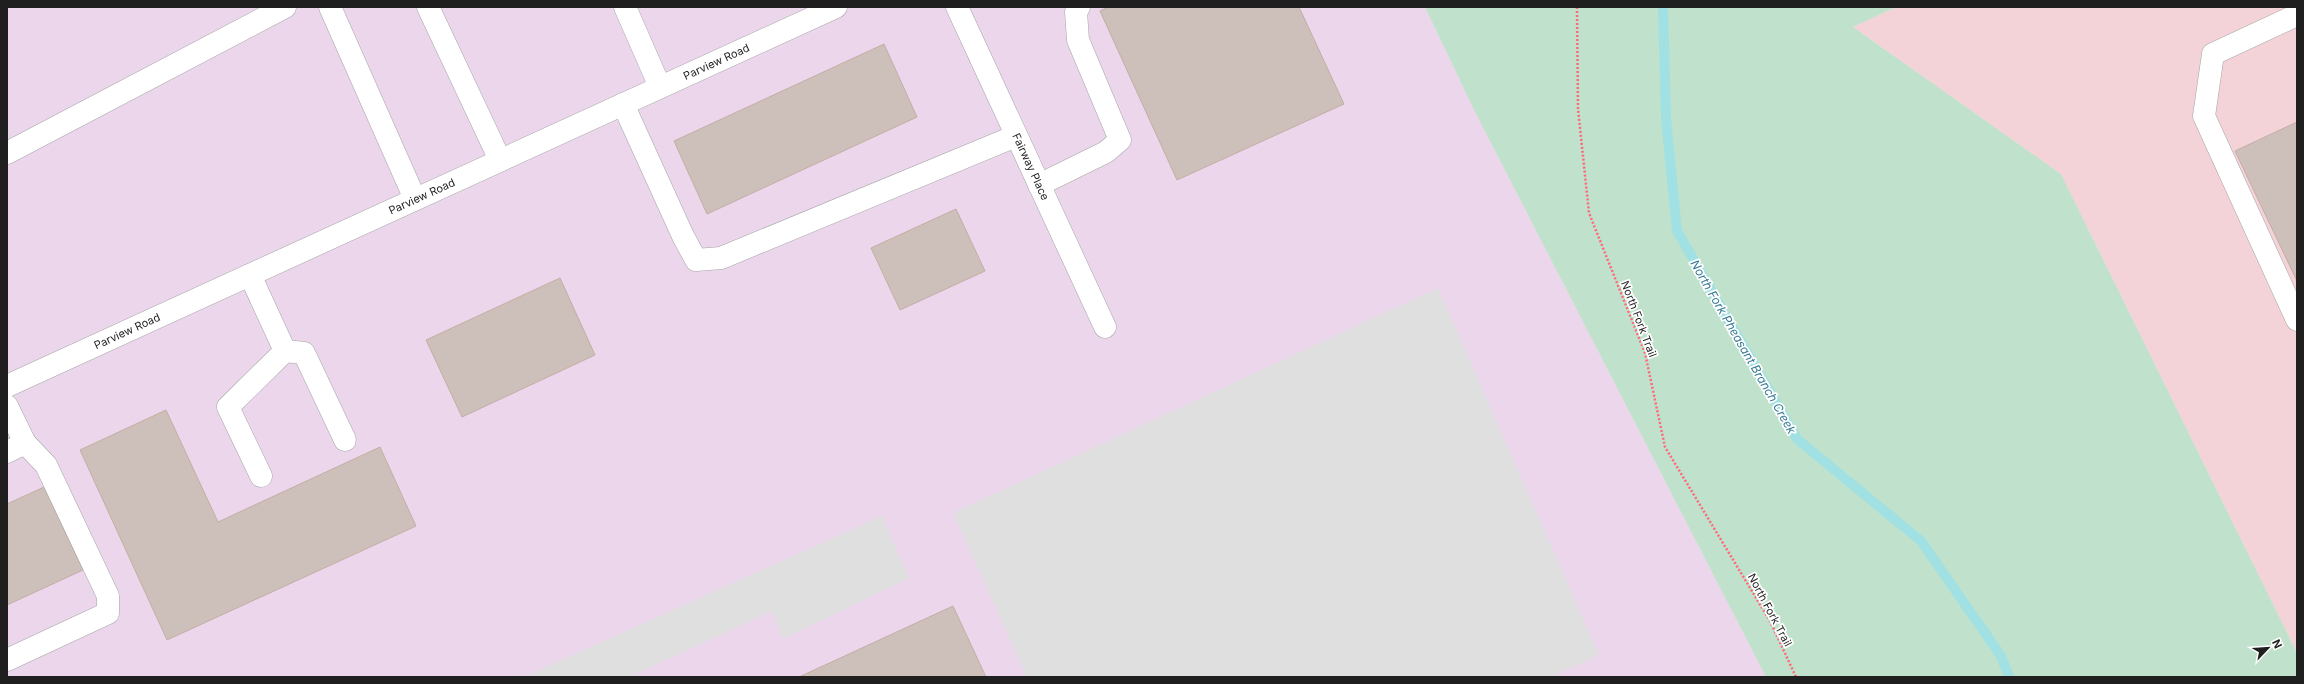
<svg xmlns="http://www.w3.org/2000/svg" width="2304" height="684" viewBox="0 0 2304 684" font-family="Inter,sans-serif">
<rect width="100%" height="100%" fill="#f1eae5"/>
<path fill="#f3d2d8" d="M1896 7H2297V653L2061 174 1853 27Z"/>
<path fill="#ebd6eb" d="M7 7H1425L1475 112 1766 677H7Z"/>
<path fill="#c0e1cb" d="M1425 7H1896L1853 27 2061 174 2297 653V677H1766L1475 112Z"/>
<g fill="#dfdfdf">
<path d="M1438 288 1599 655 1551 677H1027L953 513Z"/>
<path d="M882 516 909 578 783 639 772 611 629 677H524Z"/>
</g>
<g fill="none" stroke-linecap="round" stroke-linejoin="round">
<path stroke="#a1e1e3" stroke-width="10" d="M1663 7 1666 118 1677 231 1797 439 1921 541 2001 656 2009 677"/>
</g>
<g fill="#cdbfba" stroke="#c4ada5">
<path d="M1108 7H1299L1344 104 1177 180 1100 11Z"/>
<path d="M884 44 917 117 707 214 674 141Z"/>
<path d="M2297 122V281L2235 151Z"/>
<path d="M956 209 985 271 900 310 871 248Z"/>
<path d="M560 278 595 355 462 417 426 340Z"/>
<path d="M166 410 218 522 380 447 416 526 167 640 80 450Z"/>
<path d="M44 487 83 570 7 605V504Z"/>
<path d="M953 606 986 677H799Z"/>
</g>
<g fill="none" stroke-linecap="round" stroke-linejoin="round">
<defs>
<g id="minor">
<path d="M330 7 415 199"/>
<path d="M428 7 500 160"/>
<path d="M625 7 660 87"/>
<path id="s1" d="M957 7 1105 327"/>
<path d="M2297 15 2213 54 2204 116 2297 320"/>
<path d="M623 104 683 236 696 260 721 258 1016 136"/>
<path d="M7 153 285 7"/>
<path d="M1039 185 1106 152 1120 140 1078 40 1076 12 1079 7"/>
<path d="M250 275 285 351 228 407 261 476"/>
<path d="M285 351 304 353 345 440"/>
<path id="s2" d="M7 386 836 7"/>
<path d="M7 406 25 443 46 465 108 596V613L7 660"/>
<path d="M7 452 25 443"/>
</g>
</defs>
<use href="#minor" stroke="#a6a6a6" stroke-width="23"/>
<path stroke="#ff6876" stroke-width="2.5" stroke-dasharray="2 2" stroke-linecap="butt" d="M1577 7 1578 109 1589 213 1645 353 1665 447 1770 621 1796 677"/>
<use href="#minor" stroke="#fff" stroke-width="22"/>
</g>
<g text-anchor="middle" stroke-width="3.5" stroke-linejoin="round" paint-order="stroke">
<g font-size="11" fill="#1f1f1f" stroke="#fff">
<text dy="4" stroke="none"><textPath href="#s2" startOffset="780">Parview Road</textPath></text>
<text dy="4" stroke="none"><textPath href="#s1" startOffset="176">Fairway Place</textPath></text>
<text dy="4" stroke="none"><textPath href="#s2" startOffset="456">Parview Road</textPath></text>
<text transform="translate(1639 319) rotate(69)" y="4">North Fork Trail</text>
<text dy="4" stroke="none"><textPath href="#s2" startOffset="132">Parview Road</textPath></text>
<text transform="translate(1770 610) rotate(62)" y="4">North Fork Trail</text>
</g>
<g font-size="12" font-style="italic" fill="#387b97" stroke="#fff">
<text transform="translate(1743 347) rotate(60)" y="4">North Fork Pheasant Branch Creek</text>
</g>
</g>
<rect width="2304" height="684" fill="none" stroke="#1f1f1f" stroke-width="16"/>
<g transform="translate(2268 648) rotate(65)" stroke="#ffffff" stroke-width="3" paint-order="stroke">
<path d="M0-3L7 15L0 10L-7 15Z" fill="#1f1f1f"/>
<text y="-6" font-size="11" font-weight="bold" text-anchor="middle" fill="#1f1f1f">N</text>
</g>
</svg>
